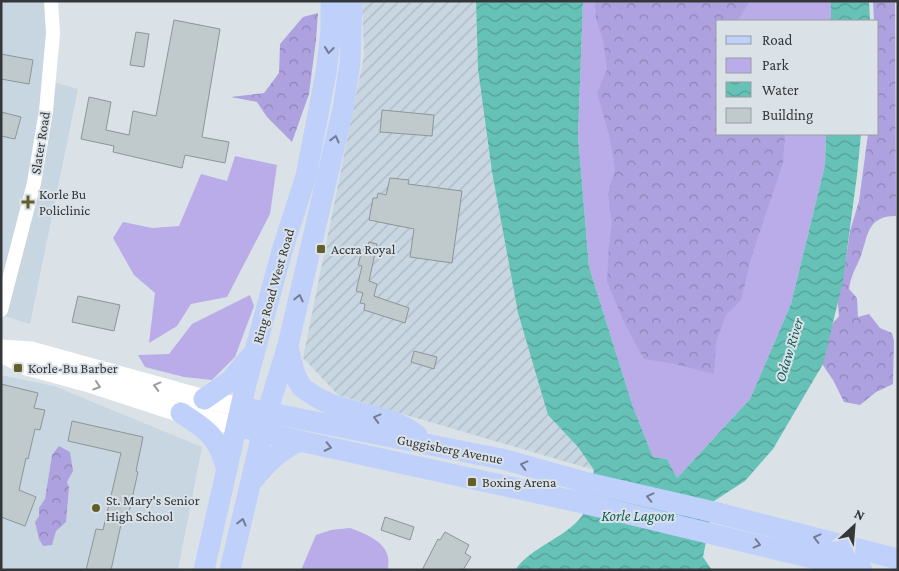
<svg xmlns="http://www.w3.org/2000/svg" width="899" height="571" viewBox="0 0 899 571" font-family="'Crimson Pro',serif">
<defs>
<pattern id="industrial-furrows" width="10" height="10" patternUnits="userSpaceOnUse" patternTransform="scale(1.25)"><rect width="10" height="10" fill="#c8d6e1"/><path d="M-1 1l2-2M0 10L10 0M9 11l2-2" fill="none" stroke="#acb8c2"/></pattern>
<pattern id="forest-crowns" width="20" height="18" patternUnits="userSpaceOnUse" patternTransform="scale(1.25)"><rect width="20" height="18" fill="#aea1df"/><path d="M2 6a3 3 0 1 1 6 0M12 15a3 3 0 1 1 6 0" fill="none" stroke="#8e84b6"/></pattern>
<pattern id="water-waves" width="16" height="10" patternUnits="userSpaceOnUse" patternTransform="scale(1.25)"><rect width="16" height="10" fill="#66c2b7"/><path d="M0 5q4-4 8 0t8 0" fill="none" stroke="#559e96"/></pattern>
</defs>
<rect width="100%" height="100%" fill="#dae2e8"/>
<g fill="#c8d6e1">
<path d="M1 1H50L47 80 78 89 30 324 1 315Z"/>
<path d="M1 375 54 386 202 447 178 570H1Z"/>
</g>
<path fill="url(#industrial-furrows)" d="M362 1H476L478 69 492 172 518 313 548 415 578 447 594 470 338 395 303 358 364 56Z"/>
<g fill="#b9ace8">
<path d="M583 1H831V21H718V134H826L825 165 791 304 750 399 677 478 667 459 653 457 633 407 589 267 578 136Z"/>
<path d="M235 156 277 165 270 214 227 297 191 304 177 326 149 343 155 293 134 275 113 238 123 222 152 228 179 226 201 174 227 181Z"/>
<path d="M250 295 254 306 235 357 212 380 184 377 145 367 138 355 169 354 192 324Z"/>
<path d="M350 528C364 533 385 541 388 557 389 561 388 566 388 570H301L316 535 331 530Z"/>
</g>
<g fill="url(#forest-crowns)">
<path d="M595 1H750L737 21H718V134H785L783 163 752 255 741 300 726 315 716 342 714 374 675 364 644 359 624 322 607 282 609 244 612 224 608 194 615 169 610 139 597 93 607 69 603 40 596 19Z"/>
<path d="M873 1H895L896 216C868 216 868 234 861 256 856 268 851 275 849 289L857 298 858 317 869 314 880 328 892 333 894 341 893 384 876 392 860 405 844 402 833 380 812 349 839 316 836 285 846 258 850 231 859 201 868 134H878V21H874Z"/>
<path d="M318 13 316 40 309 94 292 142 267 117 257 102 231 97 264 93 279 73 280 44 303 17Z"/>
<path d="M59 446 70 452 73 471 67 482 69 487 66 522 56 531 52 545 43 546 39 539 35 522 39 516V508L45 499 52 455Z"/>
</g>
<g fill="url(#water-waves)">
<path d="M476 1H583L578 136 589 267 633 407 653 457 667 459 677 478 750 399 791 304 825 165 826 134H861L857 175 843 281 823 364 773 449 745 481 714 501 703 557 712 570H515C532 546 564 539 582 516 587 509 591 479 594 470L578 447 548 415 518 313 492 172 478 69Z"/>
<path d="M831 1H869L870 21H831Z"/>
</g>
<g fill="#c0cacc" stroke="#8c9698">
<path d="M174 20 220 29 202 137 229 142 225 163 185 155 182 168 113 152 114 146 81 139 89 97 111 102 106 130 129 135 133 111 156 116Z"/>
<path d="M136 32 149 34 144 67 130 65Z"/>
<path d="M1 54 33 60 29 84 1 79Z"/>
<path d="M382 110 434 115 432 136 380 132Z"/>
<path d="M1 112 21 117 15 139 1 136Z"/>
<path d="M390 178 409 180 408 184 462 191 452 263 410 257 414 229 369 220 373 198H377L378 193 386 195Z"/>
<path d="M369 242 377 244 369 281 377 284 374 296 409 308 405 323 364 310 365 304 360 303 363 293 356 291 362 266 358 265 361 254 365 255Z"/>
<path d="M78 296 120 305 114 331 72 322Z"/>
<path d="M414 351 437 357 434 369 411 362Z"/>
<path d="M1 384 38 393 34 408 45 410 40 430 35 429 28 459 26 458 19 490 36 497 25 526 1 517Z"/>
<path d="M72 421 143 437 136 471 138 472 127 521 122 520 111 570H86L96 529 103 530 121 453 68 441Z"/>
<path d="M385 517 414 527 410 540 381 530Z"/>
<path d="M445 532 469 545 465 553 471 557 463 570H422L438 539 440 540Z"/>
</g>
<g fill="none" stroke-linecap="round" stroke-linejoin="round">
<path stroke="#fff" stroke-width="14" d="M1 310 34 183 46 111 53 33 51 1"/>
<g stroke="#fff" stroke-width="19">
<path d="M1 349 31 351 204 399 241 407"/>
<path d="M1 353 27 366 86 382 181 413 237 426"/>
</g>
<g stroke="#bfd1fa" stroke-width="21">
<path d="M288 346C291 359 293 375 301 386 303 389 307 391 310 393 342 416 386 411 417 435"/>
<path d="M204 399 230 381 250 357"/>
<path d="M241 407 506 460 588 483 714 512 898 559"/>
<path d="M181 413C209 431 218 437 227 470"/>
<path d="M237 426 300 441 583 503 862 570"/>
<path d="M253 480C267 463 279 450 300 441"/>
<path d="M204 570 246 384 282 251 306 176 326 73 331 31V1"/>
<path d="M230 570 267 413 288 345 343 109 350 63 352 1"/>
</g>
</g>
<defs><path id="oneway-chevron" d="M-2-3.5L2.5 0L-2 3.5" fill="none" stroke-width="1.6" stroke-linecap="round" stroke-linejoin="round" transform="scale(1.25)"/></defs>
<g stroke="#737c90">
<use href="#oneway-chevron" transform="translate(329 50) rotate(96)"/>
<use href="#oneway-chevron" transform="translate(335 139) rotate(-76)"/>
<use href="#oneway-chevron" transform="translate(299 298) rotate(-77)"/>
<use href="#oneway-chevron" transform="translate(377 418) rotate(-165)"/>
<use href="#oneway-chevron" transform="translate(328 447) rotate(12)"/>
<use href="#oneway-chevron" transform="translate(524 465) rotate(-165)"/>
<use href="#oneway-chevron" transform="translate(650 497) rotate(-167)"/>
<use href="#oneway-chevron" transform="translate(242 522) rotate(-76)"/>
<use href="#oneway-chevron" transform="translate(817 538) rotate(-166)"/>
<use href="#oneway-chevron" transform="translate(757 544) rotate(14)"/>
</g>
<g stroke="#9a9b9c">
<use href="#oneway-chevron" transform="translate(97 386) rotate(18)"/>
<use href="#oneway-chevron" transform="translate(157 386) rotate(-165)"/>
</g>
<g fill="#635e2a" stroke="#dae2e8" stroke-width="2">
<path d="M25.5 194.5h5v5h5v5h-5v5h-5v-5h-5v-5h5z"/>
<rect x="316" y="244" width="10" height="10" rx="2.5"/>
<rect x="13" y="363" width="10" height="10" rx="2.5"/>
<rect x="467" y="477" width="10" height="10" rx="2.5"/>
<circle cx="96" cy="508" r="5"/>
</g>
<g text-anchor="middle" stroke-width="4" stroke-linejoin="round" paint-order="stroke">
<g font-size="14" fill="#34373a" stroke="#dae2e8">
<text transform="translate(40 143) rotate(-81)" y="5">Slater Road</text>
<text transform="translate(273 286) rotate(-74)" y="5">Ring Road West Road</text>
<text transform="translate(450 449) rotate(11)" y="5">Guggisberg Avenue</text>
</g>
<g font-size="14" fill="#34373a" stroke="#dae2e8" text-anchor="start">
<text x="39" y="199">Korle Bu<tspan x="39" dy="16">Policlinic</tspan></text>
<text x="331" y="254">Accra Royal</text>
<text x="28" y="373">Korle-Bu Barber</text>
<text x="482" y="487">Boxing Arena</text>
<text x="106" y="505">St. Mary's Senior<tspan x="106" dy="16">High School</tspan></text>
</g>
<g font-size="15" font-style="italic" fill="#105e57" stroke="#dae2e8">
<text transform="translate(789 350) rotate(-73)" y="5">Odaw River</text>
<text x="638" y="521">Korle Lagoon</text>
</g>
</g>
<rect width="899" height="571" fill="none" stroke="#34373a" stroke-width="5"/>
<rect x="716" y="20" width="162" height="115" fill="#dae2e8" stroke="#989ea2"/>
<rect x="726" y="36" width="25" height="8" fill="#bfd1fa" stroke="#989ea2"/>
<text x="762" y="45" font-size="15" fill="#34373a">Road</text>
<rect x="726" y="58" width="25" height="15" fill="#b9ace8" stroke="#989ea2"/>
<text x="762" y="70" font-size="15" fill="#34373a">Park</text>
<rect x="726" y="82" width="25" height="15" fill="url(#water-waves)" stroke="#989ea2"/>
<text x="762" y="95" font-size="15" fill="#34373a">Water</text>
<rect x="726" y="108" width="25" height="15" fill="#c0cacc" stroke="#989ea2"/>
<text x="762" y="120" font-size="15" fill="#34373a">Building</text>
<g transform="translate(854 526) rotate(26)" stroke="#dae2e8" stroke-width="4" paint-order="stroke">
<path d="M0-4L9 19L0 12L-9 19Z" fill="#34373a"/>
<text y="-8" font-size="14" font-weight="bold" text-anchor="middle" fill="#34373a">N</text>
</g>
</svg>
